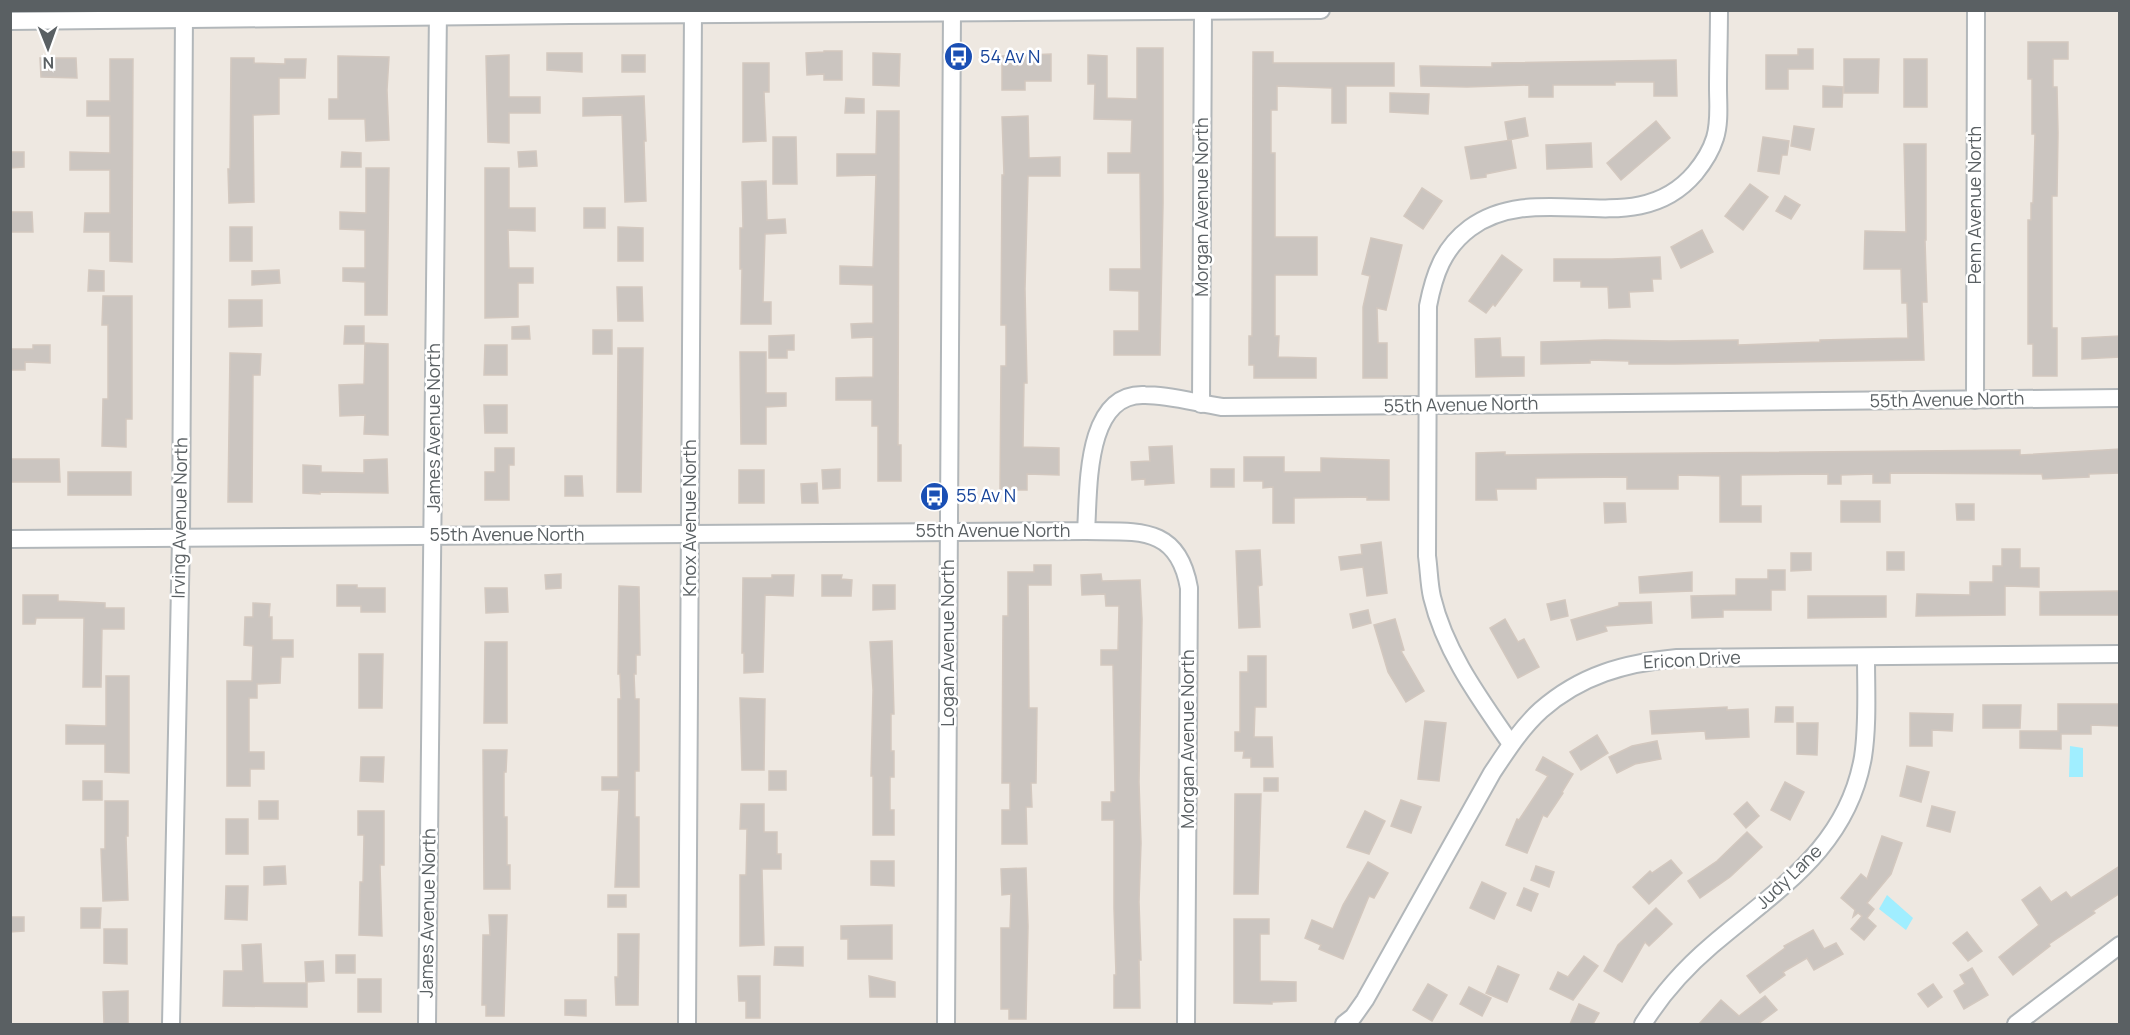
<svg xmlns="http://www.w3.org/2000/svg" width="2130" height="1035" viewBox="0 0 2130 1035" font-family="Manrope,sans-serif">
<rect width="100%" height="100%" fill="#eee8e1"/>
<g fill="#a0eeff">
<path d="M2070 746 2083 748V777H2069Z"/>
<path d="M1887 895 1913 918 1906 930 1879 909Z"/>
</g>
<g fill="#cbc5c0" stroke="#d3c8bf" stroke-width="1.5">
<path d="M2028 42H2068V59H2053V87H2057L2058 133 2057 196H2052V328H2057V376H2033V344H2028V220H2031V203H2033L2035 134H2032V79H2028Z"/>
<path d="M1137 48H1163V203L1160 355H1114V331H1139V291L1110 290V269H1141L1140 173H1108V153H1131L1132 120 1094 119 1095 84H1088V55L1107 56V98L1137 99Z"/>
<path d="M1798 49H1813V69H1788V89H1766V55H1798Z"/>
<path d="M824 51H842V80H824V74L807 75 806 53 824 52Z"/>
<path d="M1253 52H1273V63H1394V86H1346V123H1332V88L1277 86V110H1271V153H1275V237H1317V275H1275V336H1279L1278 357 1316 358V378H1254V365H1249V336H1252Z"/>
<path d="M547 53H582V72L547 70Z"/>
<path d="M873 53 900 54 899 86 873 85Z"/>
<path d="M1051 54V81H1025V90H1002V56Z"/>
<path d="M509 55V97H540V113H509V143L488 142 486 56Z"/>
<rect x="622" y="55" width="23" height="17"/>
<path d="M338 56 389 57 387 90 389 140 366 141 365 119H329V99H338Z"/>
<path d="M40 58H76L77 78 41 77Z"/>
<path d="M231 58H254V63L285 64V59H306L305 78H279V114L253 115 254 202 229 203 228 169H230Z"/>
<path d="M110 59H133L132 262 110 261V232H84L85 213H110V170H70V152L110 153V116H87V101H110Z"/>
<path d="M1844 59H1879L1878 93H1844Z"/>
<rect x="1904" y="59" width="23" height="48"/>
<path d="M1676 60 1677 96H1654V82H1615V85H1553V97H1529V85L1467 87 1421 86 1420 66 1492 67V63Z"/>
<path d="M743 63H769V92H764L766 141 743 142Z"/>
<path d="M1823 86 1843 87 1842 107H1823Z"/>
<path d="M1390 93 1429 94 1428 114 1390 112Z"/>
<path d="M644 96 646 141H644L646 201 625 202 622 115 583 116V98Z"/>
<path d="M846 98 864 99V113H845Z"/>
<path d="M877 111H899L898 445H901V481H878V426H872V400H836V378L873 377V337L852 338 851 324 873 323V285L840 284V266L873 267 876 175 837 176V154H876Z"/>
<path d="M1028 116 1029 158 1060 157V176H1028L1025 289 1027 383H1024L1023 447 1059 448V475L1027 474V490H1000L1001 366H1006V325H1001L1002 175H1004L1002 117Z"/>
<path d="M1525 118 1528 136 1508 140 1505 122Z"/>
<path d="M1656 121 1670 138 1621 180 1607 163Z"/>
<path d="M1794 126 1814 129 1810 150 1791 146Z"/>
<path d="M773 137H796L797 184H773Z"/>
<path d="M1763 137 1789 141 1787 155H1782L1779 174 1758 171Z"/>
<path d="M1511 140 1516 168 1486 174V177L1471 179 1465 147Z"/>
<path d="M1591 143 1592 167 1547 169 1546 145Z"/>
<path d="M1904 144H1926V240H1925L1927 302H1922L1924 360 1675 364H1629V361L1590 360V363L1541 364V342L1605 340 1669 341 1738 340V345L1820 342V340L1908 338 1907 303H1902L1901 269H1864L1865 231 1906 232Z"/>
<path d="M536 151 537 166 519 167 518 152Z"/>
<path d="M10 152H24V167L10 168Z"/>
<path d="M342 152 361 153V167H341Z"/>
<path d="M366 168H389L387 315H365V282L343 281V268H365V230L340 229V212L366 213Z"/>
<path d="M485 168H509V208H535V231L508 230 509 268H533V283H518V317L485 318Z"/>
<path d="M766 181 767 220 785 219 786 233 765 234 763 302H771V324H741L742 269H740V228H743L742 182Z"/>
<path d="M1750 184 1768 197 1743 230 1725 216Z"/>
<path d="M1422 188 1442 201 1423 229 1404 216Z"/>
<path d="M1785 196 1800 205 1791 219 1776 211Z"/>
<rect x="584" y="208" width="21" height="20"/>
<path d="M12 212H32L33 232H11Z"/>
<rect x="230" y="227" width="22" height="34"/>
<path d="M618 227 643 228V261H618Z"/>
<path d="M1702 230 1713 252 1681 268 1671 247Z"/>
<path d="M1371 238 1402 245 1386 310 1377 308 1378 343H1387V378H1363V307L1370 276 1362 274Z"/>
<path d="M1502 255 1522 270 1495 306 1493 304 1486 313 1469 301Z"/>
<path d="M1660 257 1661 279H1652L1653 291 1629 292 1630 307 1609 308 1608 287H1581V281H1554V259H1612Z"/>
<path d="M89 270 104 271V291H88Z"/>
<path d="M279 270 280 283 252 285V271Z"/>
<path d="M617 287H642L643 321H618Z"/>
<path d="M103 296H132V419H126V447L102 446 103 399H108V325H102Z"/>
<path d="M229 300H262V326L229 327Z"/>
<path d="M345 326H364V344H344Z"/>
<path d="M529 326 530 339H512V327Z"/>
<rect x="593" y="330" width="19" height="24"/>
<path d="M794 335V350H787V358H769V336Z"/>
<path d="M2120 336V357L2082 359V338Z"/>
<path d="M1500 338 1501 357H1524V376L1476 377 1475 339Z"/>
<path d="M365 343 388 344V435L364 434 365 415 340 416 339 385 364 384Z"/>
<path d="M33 345H50V363L25 362V370H10V349H33Z"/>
<path d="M485 345H507V375H484Z"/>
<path d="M618 348H643L641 492H617Z"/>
<path d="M740 352H766V393H786V406L766 407V444H741Z"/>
<path d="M230 353 261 354 260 375H253L252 502H228Z"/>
<path d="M484 405H507V433H485Z"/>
<path d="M1172 446 1174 483 1145 485V479L1132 480 1131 462 1150 461 1149 447Z"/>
<path d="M495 448H514V465H509V500H485V472H495Z"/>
<path d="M2120 449V473L2089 474V477L2043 479 2042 474 1890 473V483H1873V474L1841 475V484H1828V474L1741 475V506H1761V522H1720V476L1678 475V489H1627V477L1536 478V489H1496L1497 500H1476V453L1505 452V455L1574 454 2020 450V455Z"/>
<path d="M1244 457H1284V472H1321V458L1389 460V500H1367V497L1294 498V523H1273V487L1263 488V481H1244Z"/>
<path d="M10 459H59L60 482H10Z"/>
<path d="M387 459 388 493 320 492V494L303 493V465L321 466V472L364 473V460Z"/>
<path d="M840 469V488L823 489 822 470Z"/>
<rect x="1211" y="469" width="23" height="18"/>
<rect x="739" y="470" width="25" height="33"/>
<rect x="68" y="472" width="63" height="23"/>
<path d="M565 476H582L583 496H565Z"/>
<path d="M817 483 818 503H802L801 484Z"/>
<rect x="1841" y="501" width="39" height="21"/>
<path d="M1604 503H1625L1626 522 1605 523Z"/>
<path d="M1956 504H1974V520H1957Z"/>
<path d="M1381 542 1387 593 1367 596 1363 567 1341 570 1339 557 1362 554 1361 545Z"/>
<path d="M2002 549H2020V568H2039V587L2005 586V615L1916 616 1917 594 1970 595V582H1993V566H2002Z"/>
<path d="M1260 550 1262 585 1258 586 1260 627 1239 628 1236 551Z"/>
<rect x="1887" y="552" width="17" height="18"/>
<path d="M1791 553H1811V570L1791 571Z"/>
<path d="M1034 565H1051V585H1028L1029 708H1037L1036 783H1031L1032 807H1026L1027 844H1002V810H1010V783H1002L1003 616H1008V572H1034Z"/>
<path d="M1768 570H1785V590H1771V610H1723V617L1692 618 1691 596 1736 595V579H1768Z"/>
<path d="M1692 572V591L1640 593 1639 577Z"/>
<path d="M561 574V588L546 589 545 575Z"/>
<path d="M1101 574 1102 581 1140 580 1142 619 1139 782 1141 843 1139 902 1141 960H1139L1140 1008H1114V975H1116L1114 908V820H1102V802H1111V792H1115L1113 665H1101V650H1118L1119 606H1106L1105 594 1082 595 1081 575Z"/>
<path d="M772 575H794L793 596 765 595 763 672 744 673V653H742L743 578H772Z"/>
<path d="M822 575H842L841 579 852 580 851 596H822Z"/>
<path d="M337 585H357V588H385V612H361V606H337Z"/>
<path d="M873 585H895V609L873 610Z"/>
<path d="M619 586 639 587 640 655H636V674H634L635 699H639V771H635V817H639V887H615L619 790H602V777H618V699H621L620 674H618Z"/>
<path d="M485 588H507L508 612 486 613Z"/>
<path d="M2120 591V615H2040V592Z"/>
<path d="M23 595H58V601L105 603V608H124V629H102L101 687H83L84 618H36L35 624H23Z"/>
<path d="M1808 596H1886V617L1808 618Z"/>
<path d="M1565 600 1568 616 1551 620 1547 604Z"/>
<path d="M1651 602 1652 623 1605 626 1607 631 1577 640 1571 620 1619 606V603Z"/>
<path d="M253 603 270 604 269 617H272V640H293V657H281L280 683 257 684V698H249V752H264V769H250V786H227V681H252L253 646 244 645 245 617H253Z"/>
<path d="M1368 610 1371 623 1353 628 1350 614Z"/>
<path d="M1395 619 1404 650 1401 651 1424 691 1406 702 1388 672 1374 625Z"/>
<path d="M1505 619 1518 642 1524 639 1539 667 1518 678 1490 628Z"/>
<path d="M892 641 894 714H891V751H894V777H890V810H894V835H873V776H871L873 690 870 642Z"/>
<path d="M485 642H507V723H484Z"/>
<path d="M359 654H383L382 708H359Z"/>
<path d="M1248 656H1266V707H1255L1254 737H1272L1273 767H1251V758H1243L1244 751H1235V732H1240V672H1248Z"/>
<path d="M106 676H129V773L105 772V744H66V725L106 726Z"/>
<path d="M740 698 765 699 764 770H742Z"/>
<path d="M2058 704H2120V726L2091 725V734H2061V749L2020 748V731H2058Z"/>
<path d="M1983 705H2021L2020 728H1983Z"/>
<path d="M1727 707V710L1748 709 1749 737 1706 739 1705 731 1652 734 1650 711Z"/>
<path d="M1776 707H1793V722H1775Z"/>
<path d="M1910 713 1953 714 1952 731 1932 730V746H1910Z"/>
<path d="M1425 721 1446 723 1439 781 1418 779Z"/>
<path d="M1797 723H1818L1817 755 1797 754Z"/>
<path d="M1597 735 1608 753 1581 770 1570 752Z"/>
<path d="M1657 741 1661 759 1635 764 1617 773 1609 757 1632 746Z"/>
<path d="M483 750H507L506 772H504V817H507V865H510V889H484Z"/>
<path d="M361 757H384L383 782 360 781Z"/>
<path d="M1543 757 1573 774 1562 792 1563 793 1547 817 1543 815 1527 853 1506 845 1517 819 1519 820 1548 776 1536 770Z"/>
<path d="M1907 766 1929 772 1921 802 1900 796Z"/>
<rect x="769" y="771" width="17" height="19"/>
<rect x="1264" y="778" width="14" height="13"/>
<rect x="83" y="781" width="19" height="19"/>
<path d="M1785 782 1804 792 1790 820 1771 810Z"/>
<path d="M1235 794H1261L1258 894H1234Z"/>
<path d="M1401 800 1421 807 1411 833 1391 826Z"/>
<path d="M105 801H128V836H126L128 900 103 901 101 849H105Z"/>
<rect x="259" y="801" width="19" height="18"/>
<path d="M1747 802 1759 816 1746 828 1734 814Z"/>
<path d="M741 804H764V832H777V854H781V869H762L764 945 740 946V875H746L747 829H740Z"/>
<path d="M1932 806 1955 812 1950 832 1927 826Z"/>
<path d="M358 811H384V865H380L382 936 359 935 360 882H363L364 835H358Z"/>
<path d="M1365 811 1385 821 1369 854 1347 847Z"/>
<rect x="226" y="819" width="22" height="35"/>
<path d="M1747 832 1762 847 1730 877 1700 898 1688 881 1717 861Z"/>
<path d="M1882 836 1902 843 1891 874 1867 903 1874 909 1867 918 1876 926 1864 940 1851 929 1862 916 1858 913 1853 917 1855 910 1841 898 1861 874 1867 879Z"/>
<path d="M1671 860 1682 873 1649 904 1633 887 1650 871 1652 873Z"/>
<path d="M871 861H894V886L871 885Z"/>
<path d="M1368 862 1388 873 1374 898 1369 896 1343 959 1319 949 1321 945 1305 938 1312 920 1333 929 1343 905Z"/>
<path d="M285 866 286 884 264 885V867Z"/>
<path d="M1536 866 1554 872 1549 887 1531 880Z"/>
<path d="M2120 866V893L2093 911 2095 913 2049 944 2050 946 2013 975 1999 957 2039 925 2022 900 2040 887 2051 902 2066 892 2071 898Z"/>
<path d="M1026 868 1028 926 1026 1019H1009V1009H1001V928H1010L1011 894 1002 895 1001 869Z"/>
<path d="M1482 882 1506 893 1494 919 1470 908Z"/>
<path d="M226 886H248L247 920 225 919Z"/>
<path d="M1524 888 1538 894 1531 911 1517 905Z"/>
<rect x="608" y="895" width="18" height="12"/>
<path d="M81 908H101L100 928H81Z"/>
<path d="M1656 908 1672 924 1649 946 1645 942 1622 982 1604 971 1618 945Z"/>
<path d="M489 915H507L504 1016H486V1005H482L483 935H490Z"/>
<path d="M10 917H24V931L10 932Z"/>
<path d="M1234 919H1269V934H1260V981L1296 982V1001L1272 1002V1004L1234 1003Z"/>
<path d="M892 925V959H848V939H841V926Z"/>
<path d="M104 929H127V964L104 963Z"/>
<path d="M1813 930 1824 949 1836 943 1843 954 1814 970 1807 958 1783 972 1785 975 1760 993 1747 976 1785 948 1784 946Z"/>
<path d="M1967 932 1982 951 1968 961 1953 943Z"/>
<path d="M618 934H639L638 1005H616L615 977H618Z"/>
<path d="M261 944 263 983H307V1007L223 1006 224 971H243L242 945Z"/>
<path d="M775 947H803V966L774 965Z"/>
<rect x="336" y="955" width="19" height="18"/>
<path d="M1584 956 1598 966 1573 1000 1550 989 1558 972 1568 977Z"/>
<path d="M323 961 324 981 306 982 305 962Z"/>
<path d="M1498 966 1519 975 1507 1002 1486 993Z"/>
<path d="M1972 968 1988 995 1964 1009 1954 991 1965 984 1960 975Z"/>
<path d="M738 976H760V1018H746V1001H739Z"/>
<path d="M869 976 895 982V997H870Z"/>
<rect x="358" y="979" width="23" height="33"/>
<path d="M1428 984 1447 995 1432 1021 1413 1010Z"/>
<path d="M1933 984 1942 997 1928 1007 1918 994Z"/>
<path d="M1469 987 1491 998 1482 1016 1460 1004Z"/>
<path d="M128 991V1024H104L103 992Z"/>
<path d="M1765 996 1777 1010 1758 1024H1699L1721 1000 1739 1016Z"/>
<path d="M565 1000H586V1016L565 1015Z"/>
<path d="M1579 1004 1599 1013 1593 1024H1570Z"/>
</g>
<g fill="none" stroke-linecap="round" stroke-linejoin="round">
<defs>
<g id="minor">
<path d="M10 21 570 15 1321 10"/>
<path d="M1975 400 1976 10"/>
<path d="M1201 404 1203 10"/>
<path d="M1086 531C1138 532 1178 525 1189 588L1186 1024"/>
<path d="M10 539 1086 531C1089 491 1084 392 1145 395 1170 395 1196 403 1222 407L2120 398"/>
<path d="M1511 744C1480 699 1445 652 1432 597 1429 584 1429 570 1427 556L1428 306C1434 275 1443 248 1470 228 1540 177 1635 244 1695 173 1704 162 1711 151 1715 138 1720 122 1718 104 1718 88 1718 62 1719 36 1719 10"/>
<path d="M171 1024 181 538 184 10"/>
<path d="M427 1024 438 10"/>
<path d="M687 1024 693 10"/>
<path d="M946 1024 952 10"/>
<path d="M1344 1024 1353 1017 1365 1000 1492 773C1506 752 1521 728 1541 710 1581 675 1625 663 1677 658L2120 654"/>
<path d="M1643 1024C1661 995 1685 968 1712 945 1776 890 1847 849 1863 757 1868 725 1866 690 1866 657"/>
<path d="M2016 1024 2120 945"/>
</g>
</defs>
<use href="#minor" stroke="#b2b7ba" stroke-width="20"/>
<use href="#minor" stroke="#fff" stroke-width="16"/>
</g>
<defs>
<symbol id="bus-disc" viewBox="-11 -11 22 22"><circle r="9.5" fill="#1a4fb4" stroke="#fff"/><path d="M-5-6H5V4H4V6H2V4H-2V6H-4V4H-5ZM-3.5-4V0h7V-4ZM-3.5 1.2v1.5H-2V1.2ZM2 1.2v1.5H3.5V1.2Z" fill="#fff"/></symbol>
</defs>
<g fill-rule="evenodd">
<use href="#bus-disc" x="942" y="40" width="33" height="33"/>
<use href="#bus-disc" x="918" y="480" width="33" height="33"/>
</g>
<g text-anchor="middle" stroke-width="5" stroke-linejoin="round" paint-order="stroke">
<g font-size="18" fill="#164399" stroke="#fff" text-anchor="start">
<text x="980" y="63">54 Av N</text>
<text x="956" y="502">55 Av N</text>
</g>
<g font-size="18" fill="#5a6063" stroke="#fff">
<text transform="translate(1975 205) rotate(-90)" y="6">Penn Avenue North</text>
<text transform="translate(1202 207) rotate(-90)" y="6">Morgan Avenue North</text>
<text transform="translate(1947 400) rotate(-1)" y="6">55th Avenue North</text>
<text transform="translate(1461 405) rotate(-1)" y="6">55th Avenue North</text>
<text transform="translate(434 428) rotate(-90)" y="6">James Avenue North</text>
<text transform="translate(180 518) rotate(-89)" y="6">Irving Avenue North</text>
<text transform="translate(690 518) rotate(-90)" y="6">Knox Avenue North</text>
<text x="993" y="537">55th Avenue North</text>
<text x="507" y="541">55th Avenue North</text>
<text transform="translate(948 643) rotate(-90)" y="6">Logan Avenue North</text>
<text transform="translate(1692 660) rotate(-3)" y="6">Ericon Drive</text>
<text transform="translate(1188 739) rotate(-90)" y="6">Morgan Avenue North</text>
<text transform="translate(1789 877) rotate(-44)" y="6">Judy Lane</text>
<text transform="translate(428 913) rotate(-89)" y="6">James Avenue North</text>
</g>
</g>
<rect width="2130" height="1035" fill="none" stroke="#5a6063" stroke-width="24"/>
<g transform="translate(48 48) rotate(179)" stroke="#ffffff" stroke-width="4.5" paint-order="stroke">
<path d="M0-4.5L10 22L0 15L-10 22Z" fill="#5a6063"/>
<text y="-9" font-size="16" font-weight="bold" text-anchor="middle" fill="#5a6063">N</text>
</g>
</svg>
